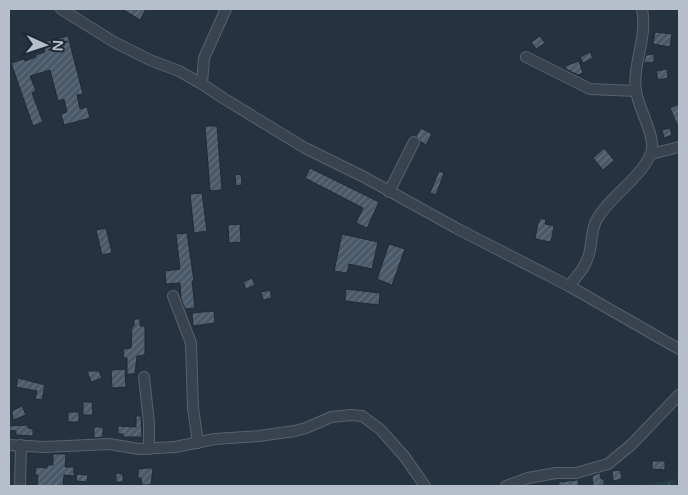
<svg xmlns="http://www.w3.org/2000/svg" width="688" height="495" viewBox="0 0 688 495" font-family="'Varela Round',sans-serif">
<defs>
<pattern id="wetland-marsh" width="20" height="14" patternUnits="userSpaceOnUse" patternTransform="scale(1.25)"><rect width="20" height="14" fill="#273f41"/><path d="M1 5h8M5 5V1M11 12h8M15 12V8" fill="none" stroke="#44595b"/></pattern>
<pattern id="building-hatch" width="6" height="6" patternUnits="userSpaceOnUse" patternTransform="scale(1.25)"><rect width="6" height="6" fill="#4a5969"/><path d="M-1 1l2-2M0 6l6-6M5 7l2-2" fill="none" stroke="#626f7d"/></pattern>
</defs>
<rect width="100%" height="100%" fill="#253240"/>
<path fill="url(#wetland-marsh)" d="M675 479 676 486H639Z"/>
<g fill="url(#building-hatch)" stroke="#202a37">
<path d="M122 9H146L140 20Z"/>
<path d="M655 32 672 34 670 47 653 44Z"/>
<path d="M68 36 83 94 77 95 80 109 87 107 90 118 64 125 61 114 67 112 64 99 58 101 50 70 30 76 36 91 32 93 43 122 33 126 11 63 24 59 25 61 36 57 35 55 45 52 43 42Z"/>
<path d="M540 36 545 43 536 49 531 42Z"/>
<path d="M590 52 593 58 583 63 580 57Z"/>
<path d="M654 54V62L644 63 646 55Z"/>
<path d="M579 61 583 73 578 75 566 69 565 66Z"/>
<path d="M667 69 668 78 658 80 656 71Z"/>
<path d="M679 104V129L670 108Z"/>
<path d="M205 126H217L222 190 210 191Z"/>
<path d="M421 128 432 134 426 145 421 142 416 136Z"/>
<path d="M670 128 672 135 664 138 662 130Z"/>
<path d="M604 148 614 160 603 170 593 158Z"/>
<path d="M310 168 379 202 367 228 356 223 363 208 305 178Z"/>
<path d="M439 171 444 173 436 195 430 193Z"/>
<path d="M241 174 242 185 236 186 235 175Z"/>
<path d="M202 193 207 231 194 233 190 194Z"/>
<path d="M541 218 546 220 545 224 554 226 551 242 535 239 538 223Z"/>
<path d="M240 224 241 242 229 243 228 225Z"/>
<path d="M106 228 112 253 102 255 96 230Z"/>
<path d="M187 233 194 281H192L195 308 185 309 181 299 180 283 166 284 165 271 180 269 176 234Z"/>
<path d="M342 234 378 242 372 269 349 264 347 273 334 271Z"/>
<path d="M389 244 405 249 392 285 377 279Z"/>
<path d="M252 278 255 285 246 289 243 282Z"/>
<path d="M346 289 380 293 379 305 345 301Z"/>
<path d="M270 290 272 298 263 300 261 292Z"/>
<path d="M214 311 215 323 193 326 192 313Z"/>
<path d="M134 319H140V326H145V355L137 356 135 374H127V358H124L123 349 131 348 132 326H134Z"/>
<path d="M125 369 126 387 112 388 111 370Z"/>
<path d="M87 371H99L102 378 91 382Z"/>
<path d="M18 378 45 385 42 400 35 399 37 391 16 387Z"/>
<path d="M83 402H92L93 415H83Z"/>
<path d="M22 406 26 415 13 420 12 411Z"/>
<rect x="68" y="412" width="11" height="10"/>
<path d="M136 416H141L142 437H123V434H118V426L136 427Z"/>
<path d="M28 425V428L33 429V436L16 435V431L9 430V426Z"/>
<path d="M94 427H103V437L94 438Z"/>
<path d="M53 454H66L65 467H74V476L64 475 63 486H37L38 475H35L36 467 47 468V465H53Z"/>
<path d="M652 461H665V470L652 469Z"/>
<path d="M147 468H153L151 485H142L141 478H138V469Z"/>
<path d="M620 470 622 479 613 481 612 471Z"/>
<path d="M116 473 123 474V482H116Z"/>
<path d="M600 473 601 479H604V485L593 486 592 476Z"/>
<path d="M77 474 88 475 87 482 76 481Z"/>
<path d="M578 480 579 486H559V482Z"/>
</g>
<g fill="none" stroke-linecap="round" stroke-linejoin="round">
<defs>
<g id="minor">
<path d="M61 9 114 42 150 60 179 71 202 84 223 98 305 148 364 177 456 228 569 286 679 349"/>
<path d="M526 57 590 89 636 91"/>
<path d="M202 84 204 58 226 9"/>
<path d="M651 154 679 147"/>
<path d="M389 192 414 142"/>
<path d="M569 286C577 276 586 267 589 254 592 244 591 231 596 221 607 199 642 177 651 153 657 138 638 108 636 91 632 64 648 38 642 9"/>
<path d="M173 296 191 343 193 408 198 443"/>
<path d="M144 377 149 423V449"/>
<path d="M9 445 45 447 109 444 139 449 175 447 215 439 259 436 295 431 306 428 331 417 351 415 362 416 380 429 404 456 425 486"/>
<path d="M20 486 21 445"/>
<path d="M506 486 528 478 556 473H576L608 464 631 445 679 395"/>
</g>
</defs>
<use href="#minor" stroke="#57616d" stroke-width="12"/>
<use href="#minor" stroke="#39434f" stroke-width="10"/>
</g>
<rect width="688" height="495" fill="none" stroke="#b5beca" stroke-width="20"/>
<g transform="translate(45 45) rotate(93)" stroke="#1e2835" stroke-width="4" paint-order="stroke">
<path d="M0-4L9 19L0 12L-9 19Z" fill="#b5beca"/>
<text y="-8" font-size="14" font-weight="bold" text-anchor="middle" fill="#b5beca">N</text>
</g>
</svg>
